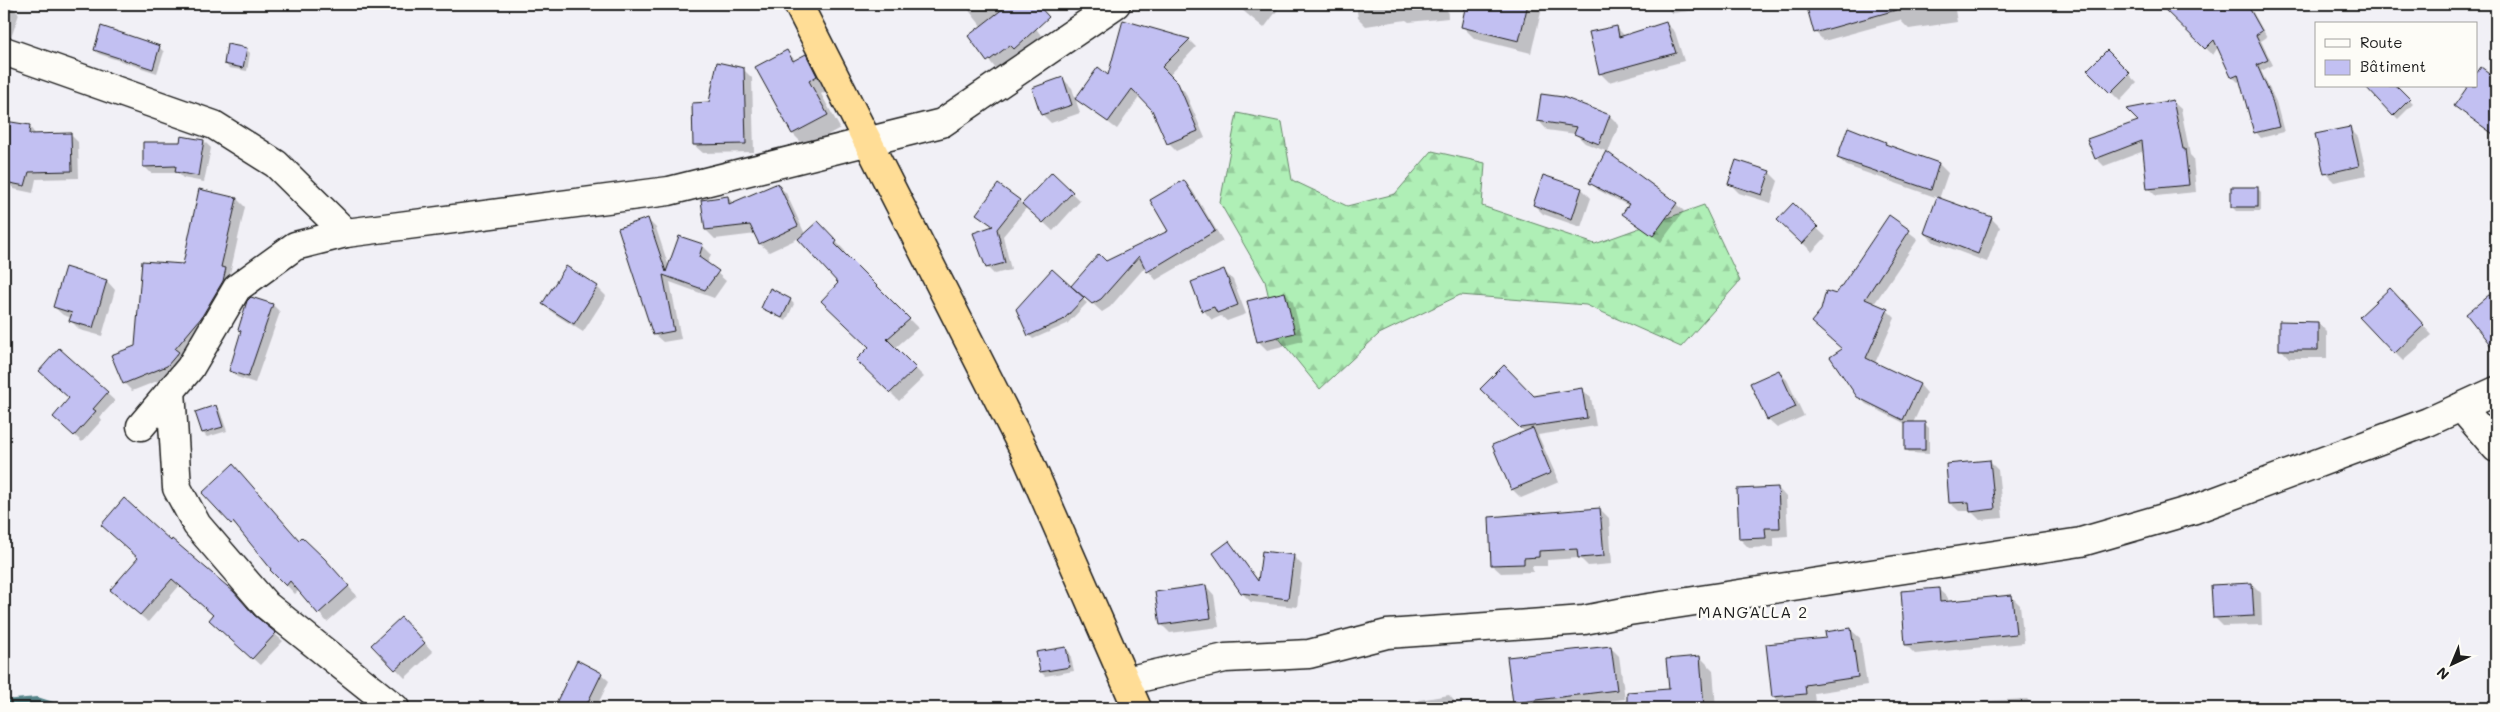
<svg xmlns="http://www.w3.org/2000/svg" width="2500" height="712" viewBox="0 0 2500 712" font-family="Mali,sans-serif">
<defs>
<pattern id="forest-firs" width="22" height="20" patternUnits="userSpaceOnUse" patternTransform="scale(1.25)"><rect width="22" height="20" fill="#afefb6"/><path d="M5 1l3.5 6h-7zM16 11l3.5 6h-7z" fill="#96cc9c"/></pattern>
</defs>
<rect width="100%" height="100%" fill="#f1f0f6"/>
<filter id="ink" filterUnits="userSpaceOnUse"><feTurbulence type="fractalNoise" baseFrequency=".02" numOctaves="2"/><feDisplacementMap in="SourceGraphic" scale="10" xChannelSelector="R" yChannelSelector="G"/><feConvolveMatrix kernelMatrix="1 2 1 2 8 2 1 2 1" color-interpolation-filters="sRGB"/></filter>
<g filter="url(#ink)">
<path fill="url(#forest-firs)" stroke="#668669" d="M1237 113 1282 122 1292 180 1347 206 1395 194 1432 151 1485 163 1482 206 1595 244 1704 205 1740 281 1681 347 1586 305 1460 295 1379 334 1320 389 1278 337 1265 281 1220 203Z"/>
<g fill="#0003">
<path d="M4 4 10 5 19 14 9 44 4 42Z"/>
<path d="M964 4H1018L1043 38 1023 56 1019 52 996 69 970 36 982 27Z"/>
<path d="M1235 4H1282L1264 28Z"/>
<path d="M1356 4H1447L1448 18 1409 22 1406 20 1366 26 1358 18Z"/>
<path d="M1468 4H1543L1531 53 1475 39 1462 26Z"/>
<path d="M1663 4H1715L1716 8 1672 13Z"/>
<path d="M1807 4H1954L1957 22 1909 29 1900 20 1824 41 1815 32Z"/>
<path d="M2081 4H2108L2087 9Z"/>
<path d="M2169 4H2199L2204 20 2215 8 2223 4H2248L2267 37 2261 41 2273 65 2261 71 2276 102 2284 132 2261 138 2256 132 2241 80 2238 82 2232 76 2218 47 2213 55 2171 14Z"/>
<path d="M1124 21 1189 40 1196 47 1169 76 1185 92 1205 138 1176 151 1168 143 1153 109 1140 96 1117 129 1077 99 1109 77Z"/>
<path d="M1666 23 1675 32 1684 61 1609 82 1600 73 1616 27 1625 36Z"/>
<path d="M159 47 164 52 157 73 99 54 95 50Z"/>
<path d="M246 49 250 53 247 71 229 68 225 64Z"/>
<path d="M787 52 796 61 805 55 818 68 829 89 821 94 840 128 806 147 793 134 757 68Z"/>
<path d="M2107 52 2137 83 2120 101 2089 70Z"/>
<path d="M743 69 752 78 754 152 703 153 694 145 710 104Z"/>
<path d="M2481 69 2496 80V137L2456 106 2476 86Z"/>
<path d="M1063 79 1072 88 1080 113 1051 123 1042 114Z"/>
<path d="M2395 86 2413 104 2398 119 2374 94Z"/>
<path d="M1563 98 1610 116 1619 125 1608 152 1585 143 1576 134 1547 130 1539 121Z"/>
<path d="M2173 102 2181 109 2190 155 2193 158 2196 192 2156 196 2148 188 2144 151 2104 166 2096 158 2140 121Z"/>
<path d="M4 122 29 126 36 135H71L78 142 79 178 36 179 33 193 14 189 7 181 9 172 4 167Z"/>
<path d="M2349 128 2358 137 2367 175 2334 182 2325 173Z"/>
<path d="M182 137 204 141 211 148 204 182 183 178 178 173H151L144 166 181 143Z"/>
<path d="M1886 143 1890 147 1939 164 1948 173 1939 199 1991 218 2000 227 1987 262 1934 242 1925 233 1938 198 1847 166 1838 158Z"/>
<path d="M1769 172 1778 181 1771 203 1739 193 1730 184Z"/>
<path d="M1052 174 1080 201 1053 231 1027 207 1003 236 1011 270 994 274 987 267 994 227 978 213 1019 201 1023 205Z"/>
<path d="M1544 176 1582 189 1591 198 1581 227 1543 214 1534 205Z"/>
<path d="M1184 181 1192 190 1223 241 1156 280 1145 267 1110 307 1102 312 1082 294 1106 263 1170 231Z"/>
<path d="M1591 182 1676 204 1684 211 1661 242 1624 214 1629 206 1598 190Z"/>
<path d="M777 184 786 193 805 234 818 223 845 251 842 253 918 328 895 348 924 377 899 401 858 360 871 347 840 283 799 238 769 252 760 244 756 234 715 239 706 230 728 197 734 204Z"/>
<path d="M2257 188 2261 192V211H2236L2232 207Z"/>
<path d="M200 190 237 199 245 207 230 274 233 277 175 374 132 391 124 383 136 346 184 265Z"/>
<path d="M1793 205 1826 237 1812 252 1779 220Z"/>
<path d="M1889 217 1918 239 1874 304 1887 310 1895 318 1875 363 1920 385 1927 393 1913 423 1925 424 1929 428V454L1910 453 1906 449V424L1866 404 1858 396 1843 350 1837 295Z"/>
<path d="M648 220 656 228 669 267 680 237 703 246 711 254 707 264 726 281 714 298 670 282 681 339 663 342 654 334Z"/>
<path d="M1052 271 1087 303 1067 324 1033 339 1029 335Z"/>
<path d="M1224 271 1233 280 1246 314 1227 321 1221 316 1212 320 1204 311 1193 283Z"/>
<path d="M107 281 115 290 102 336 80 330 71 321 72 318 63 315 54 307Z"/>
<path d="M597 287 606 296 583 332 553 313 544 304Z"/>
<path d="M2496 291V349L2468 315Z"/>
<path d="M1285 293 1293 302 1303 341 1267 350 1258 341Z"/>
<path d="M2398 299 2432 335 2403 361 2395 353Z"/>
<path d="M790 300 794 304 786 321 762 307Z"/>
<path d="M273 305 280 312 255 383 237 377 230 370 242 333 239 330Z"/>
<path d="M2318 323 2327 332V358H2289L2281 349Z"/>
<path d="M59 350 115 401 100 417 102 420 82 442 62 424 71 398Z"/>
<path d="M1778 371 1787 380 1804 416 1777 428 1768 420 1751 384Z"/>
<path d="M1482 389 1534 397 1582 389 1591 398 1596 426 1538 435 1559 482 1521 498 1512 489 1525 432Z"/>
<path d="M216 406 220 411 227 431 207 437 203 433Z"/>
<path d="M1989 461 1998 470 2003 518 1980 520 1971 511H1959L1950 503Z"/>
<path d="M233 466 299 541 333 569 357 596 327 622 299 590 295 594 272 570 273 569 241 530 232 523Z"/>
<path d="M1778 488 1786 497 1788 536 1774 537V547L1749 548 1740 539Z"/>
<path d="M1600 509 1609 518 1612 564 1588 566 1580 558 1547 560V566H1532L1533 572 1501 573 1492 565Z"/>
<path d="M1229 543 1259 581 1294 557 1302 565 1297 607 1251 602 1242 593Z"/>
<path d="M139 559 257 619 283 641 260 665 218 627 214 615 180 585 148 622 119 597Z"/>
<path d="M2252 584 2261 593 2262 625 2223 626 2214 617Z"/>
<path d="M1206 586 1214 595 1219 627 1170 633 1161 624Z"/>
<path d="M1939 590 1948 598V603L2011 596 2020 605 2024 643 1915 654 1906 645Z"/>
<path d="M410 627 433 652 405 678 373 645Z"/>
<path d="M1851 630 1860 638 1867 685 1814 693 1815 702 1782 706 1773 697 1827 640Z"/>
<path d="M1610 647 1619 656 1625 699 1548 708H1520L1514 702Z"/>
<path d="M1066 648 1070 653 1074 671 1045 676 1041 672Z"/>
<path d="M1700 657 1713 670 1716 708H1652L1650 692 1670 691Z"/>
<path d="M601 674 609 681 596 708H563L557 703Z"/>
<path d="M1449 695 1457 704 1458 708H1333V706L1420 704 1419 700Z"/>
<path d="M2027 699 2036 708H1969H1983V701Z"/>
<path d="M1237 702 1242 708H1218V703Z"/>
<path d="M2117 705 2120 708H2103Z"/>
</g>
<g fill="none" stroke-linecap="round" stroke-linejoin="round">
<path stroke="#548489" stroke-width="8" d="M4 704 37 701 59 708"/>
</g>
<g fill="#c2c0f2" stroke="#1c1c1c">
<path d="M1009 4H1037L1049 17 1014 49 1010 45 987 62 968 36Z"/>
<path d="M1466 4H1528L1519 41 1461 27Z"/>
<path d="M1806 4H1895L1896 10 1814 33Z"/>
<path d="M2159 4H2247L2262 31 2256 35 2268 60 2257 65 2271 97 2279 127 2254 133 2238 74 2231 77 2214 40 2205 49Z"/>
<path d="M1123 20 1190 39 1162 67 1178 83 1198 131 1167 144 1152 110 1132 89 1108 122 1075 99 1098 67 1108 75Z"/>
<path d="M1666 22 1676 53 1599 74 1589 32 1617 26 1619 37Z"/>
<path d="M101 26 160 46 153 69 94 50Z"/>
<path d="M227 44 247 48 243 68 224 64Z"/>
<path d="M787 50 793 61 806 54 817 76 809 81 828 115 792 134 755 67Z"/>
<path d="M2107 50 2130 73 2110 93 2087 70Z"/>
<path d="M717 62 744 68 746 144 693 145 692 103 709 102Z"/>
<path d="M2481 67 2496 78V136L2454 106 2468 86H2476V74Z"/>
<path d="M1063 77 1072 105 1041 115 1032 88Z"/>
<path d="M2365 86H2397L2410 99 2393 116Z"/>
<path d="M1541 94 1563 97 1610 115 1599 144 1574 134 1577 127 1537 121Z"/>
<path d="M2173 100 2183 149H2185L2189 185 2147 189 2142 141 2095 159 2087 139 2138 121 2126 109Z"/>
<path d="M5 121 30 125 29 134 71 133 72 171 29 172 25 186 5 182 8 166 4 165Z"/>
<path d="M1848 127 1886 142 1885 144 1939 163 1931 190 1837 158Z"/>
<path d="M2350 127 2359 166 2324 174 2315 134Z"/>
<path d="M181 136 204 140 198 176 175 172 176 166 143 167V142H180Z"/>
<path d="M1606 151 1677 203 1653 236 1622 214 1629 204 1589 183Z"/>
<path d="M1736 160 1770 171 1762 195 1728 184Z"/>
<path d="M1052 172 1073 192 1043 223 1022 204Z"/>
<path d="M1543 175 1582 188 1572 219 1533 205Z"/>
<path d="M1184 180 1215 231 1147 272 1139 256 1101 299 1092 304 1071 286 1099 254 1106 261 1168 231 1150 200Z"/>
<path d="M778 183 798 226 759 244 750 225 705 230 701 200 728 196 729 204Z"/>
<path d="M998 184 1020 200 997 229 1005 263 986 268 973 233 993 226 976 214Z"/>
<rect x="2231" y="187" width="27" height="20"/>
<path d="M199 189 237 198 221 267 226 268 223 281 201 318 175 349 179 352 167 366 123 384 111 355 135 346 142 261 183 264Z"/>
<path d="M1937 197 1992 217 1978 254 1924 233Z"/>
<path d="M1793 203 1818 227 1802 244 1777 220Z"/>
<path d="M1889 215 1910 230 1865 299 1888 309 1866 358 1920 384 1903 420 1857 397 1830 357 1842 349 1811 322 1821 310 1826 291 1836 294Z"/>
<path d="M648 218 666 272 679 236 703 244 699 257 719 271 705 290 663 275 674 331 653 335 618 228Z"/>
<path d="M818 221 837 241 835 244 910 319 887 339 916 368 890 393 856 360 869 347 821 301 838 283 798 239Z"/>
<path d="M566 266 598 286 574 324 542 304Z"/>
<path d="M65 267 107 280 93 328 69 321 72 313 53 307Z"/>
<path d="M1052 269 1084 298 1063 320 1028 336 1016 309Z"/>
<path d="M1224 269 1238 305 1217 313 1214 307 1202 311 1191 282Z"/>
<path d="M770 288 791 299 782 318 761 308Z"/>
<path d="M2390 288 2424 325 2394 354 2359 317Z"/>
<path d="M2496 289V352L2466 314Z"/>
<path d="M1285 292 1295 333 1257 342 1247 301Z"/>
<path d="M251 297 273 304 248 377 229 371 241 331 238 330 247 301Z"/>
<path d="M2279 321 2318 322V350H2279Z"/>
<path d="M59 348 108 392 93 409 96 411 74 436 53 417 69 398 39 371Z"/>
<path d="M1504 365 1534 396 1582 388 1587 418 1520 428 1480 389Z"/>
<path d="M1779 370 1796 407 1767 420 1750 383Z"/>
<path d="M216 405 223 427 202 433 195 412Z"/>
<rect x="1905" y="422" width="20" height="28"/>
<path d="M1533 428 1551 473 1511 490 1492 445Z"/>
<path d="M1990 460 1995 509 1970 512 1969 502 1949 503 1946 464Z"/>
<path d="M233 464 299 540 302 537 325 559 349 586 318 614 290 581 286 586 270 570 271 569 233 522 231 524 202 493Z"/>
<path d="M1778 487 1780 528H1765L1766 538 1739 539 1737 489Z"/>
<path d="M124 498 171 541 172 539 234 592 254 615 276 633 252 659 209 620 213 615 172 579 140 615 110 590 138 558 101 525Z"/>
<path d="M1600 508 1604 556 1578 558 1577 549 1539 551V557L1524 558V564L1491 565 1489 517Z"/>
<path d="M1229 541 1258 581 1262 551 1294 555 1288 599 1241 593 1213 553Z"/>
<path d="M2252 583 2254 616 2213 618 2211 585Z"/>
<path d="M1206 585 1211 618 1160 625 1155 592Z"/>
<path d="M1939 588 1940 602 2012 595 2016 634 1905 645 1901 591Z"/>
<path d="M401 617 425 643 395 670 371 645Z"/>
<path d="M1851 628 1858 677 1805 685 1806 694 1772 697 1766 644 1826 638 1825 632Z"/>
<path d="M1611 646 1617 690 1513 703 1507 657Z"/>
<path d="M1066 647 1070 667 1040 672 1036 652Z"/>
<path d="M1700 656 1704 708H1627V692L1669 689 1666 659Z"/>
<path d="M577 660 602 673 585 708H567L556 703Z"/>
</g>
<g fill="none" stroke-linecap="round" stroke-linejoin="round">
<defs>
<g id="minor">
<path d="M4 51 214 125 276 164 346 233"/>
<path d="M171 390 177 488 197 525 266 605 395 708"/>
<path d="M2461 407 2496 448"/>
<path d="M141 426 190 368 237 288 295 246 346 233 669 191 942 123 1116 4"/>
<path d="M1126 681 1225 658 1309 654 1387 634 1584 620 1629 611 2081 542 2195 509 2428 422 2496 391"/>
</g>
<path id="highway" d="M798 4 1024 450 1137 708"/>
</defs>
<use href="#minor" stroke="#1c1c1c" stroke-width="31"/>
<use href="#highway" stroke="#1c1c1c" stroke-width="31"/>
<use href="#minor" stroke="#fdfcf7" stroke-width="28"/>
<use href="#highway" stroke="#ffdd96" stroke-width="28"/>
</g>
</g>
<g text-anchor="middle" stroke-width="5" stroke-linejoin="round" paint-order="stroke">
<g font-size="16" letter-spacing="1" fill="#1c1c1c" stroke="#fdfcf7">
<text x="1753" y="618">MANGALLA 2</text>
</g>
</g>
<rect width="2500" height="712" fill="none" stroke="#fdfcf7" stroke-width="20"/>
<rect x="10" y="10" width="2480" height="692" fill="none" stroke="#1c1c1c" stroke-width="2" filter="url(#ink)"/>
<rect x="2315" y="22" width="162" height="65" fill="#fdfcf7" stroke="#a3a29f"/>
<rect x="2325" y="39" width="25" height="8" fill="#fdfcf7" stroke="#a3a29f"/>
<text x="2360" y="48" font-size="15" fill="#1c1c1c">Route</text>
<rect x="2325" y="60" width="25" height="15" fill="#c2c0f2" stroke="#a3a29f"/>
<text x="2360" y="72" font-size="15" fill="#1c1c1c">Bâtiment</text>
<g transform="translate(2452 664) rotate(224)" stroke="#fdfcf7" stroke-width="4" paint-order="stroke">
<path d="M0-4L9 19L0 12L-9 19Z" fill="#1c1c1c"/>
<text y="-8" font-size="14" font-weight="bold" text-anchor="middle" fill="#1c1c1c">N</text>
</g>
</svg>
